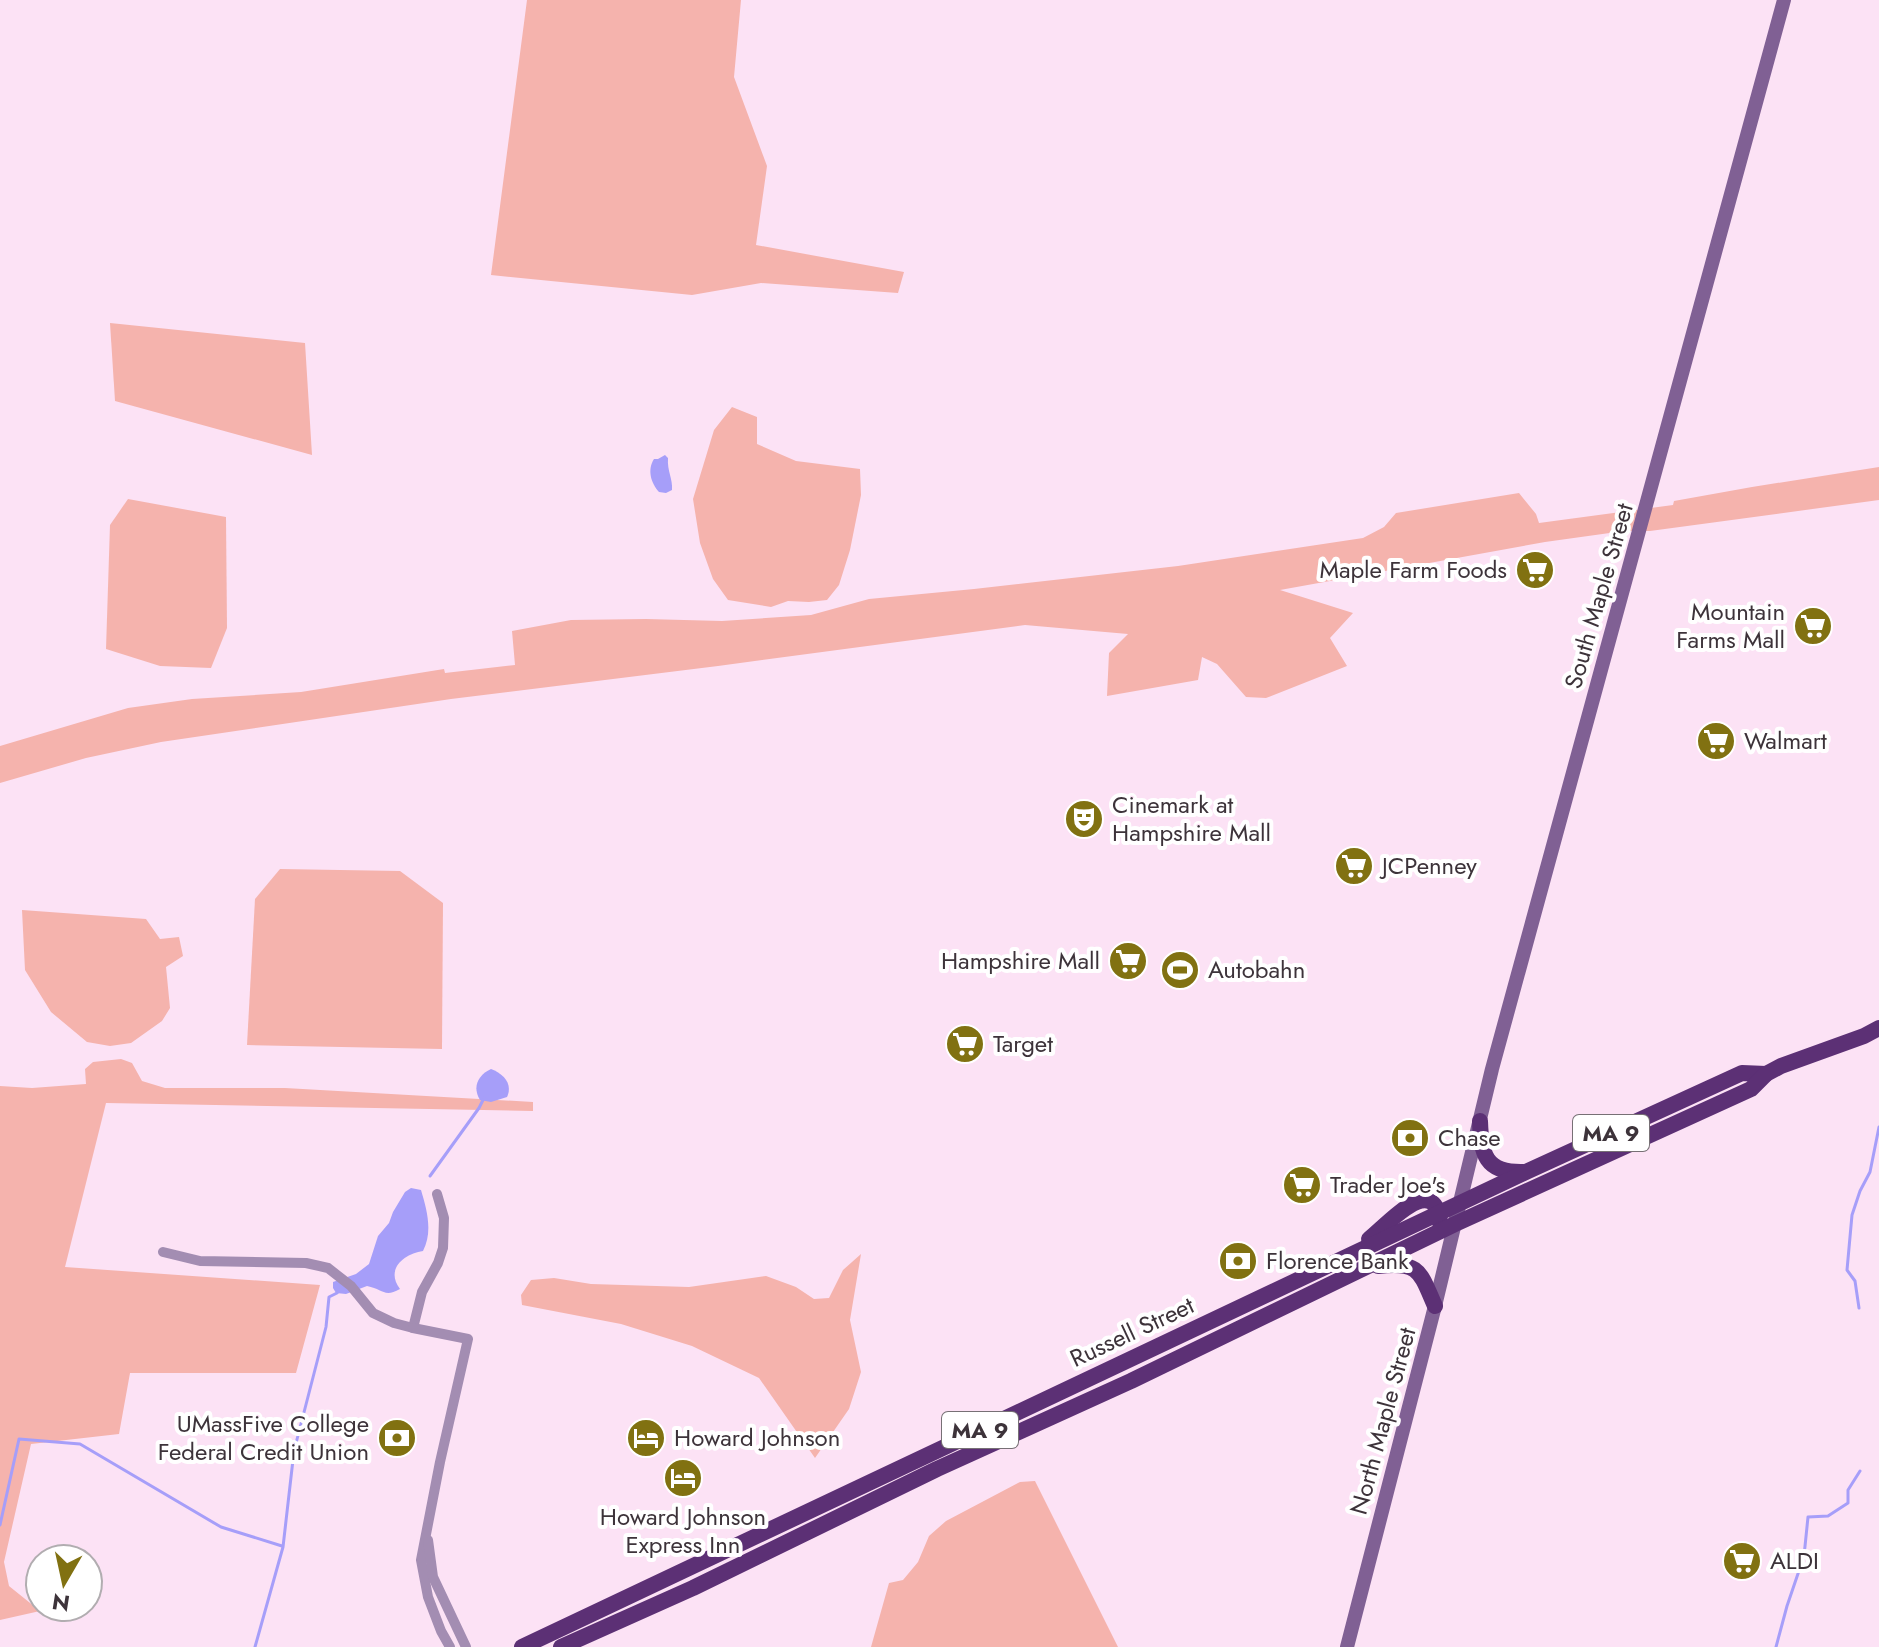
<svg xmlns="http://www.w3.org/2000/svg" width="1879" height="1647" viewBox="0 0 1879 1647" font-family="Jost,sans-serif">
<rect width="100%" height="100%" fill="#fce2f5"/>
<g fill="#f5b3ad">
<path d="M527 0H741L734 77 767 166 756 245 904 272 898 293 761 283 692 295 491 275Z"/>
<path d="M110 323 305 343 312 455 115 401Z"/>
<path d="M732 407 757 417V444L796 461 860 469 861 495 850 550 839 585 827 600 809 602 788 601 771 607 728 600 713 579 700 543 693 499 714 430Z"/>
<path d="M1879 467V500L1650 531H1624L1545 542 1280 590 1353 613 1330 638 1347 666 1266 698 1246 697 1217 664 1202 657 1198 680 1107 696 1109 653 1128 634 1025 625 718 666 451 699 161 742 86 758 0 783V746L128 708 192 699 301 692 444 669 445 673 515 665 512 631 571 620 646 619 722 621 811 615 869 599 974 589 1178 566 1363 538 1384 527 1396 513 1519 493 1536 514 1539 523 1673 505 1674 501 1752 487Z"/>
<path d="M128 499 226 517 227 628 211 668 160 666 106 649 110 525Z"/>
<path d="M280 869 400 871 443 903 442 1049 247 1045 255 899Z"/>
<path d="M22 910 146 919 160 939 179 937 183 956 166 967 170 1008 162 1021 131 1043 110 1046 87 1042 51 1012 25 970Z"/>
<path d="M121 1059 132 1063 142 1081 165 1088H285L533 1102V1111L106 1103 65 1267 320 1285 296 1373H130L119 1434 31 1444 4 1562 9 1586 40 1611 0 1620V1086L32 1088 86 1084 85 1069 93 1062Z"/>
<path d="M861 1254 850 1320 861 1372 849 1409 815 1458 759 1378 692 1346 621 1324 522 1305 521 1295 531 1280 554 1278 591 1284 689 1287 766 1276 796 1287 814 1299 829 1298 843 1270Z"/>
<path d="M1035 1481 1118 1647H871L889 1583 903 1580 918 1562 929 1536 946 1521 1020 1482Z"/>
</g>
<g fill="#a69ef9">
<path d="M665 455 668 458C667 471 673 479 672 490L666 493 659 492C651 483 647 470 654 459H658Z"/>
<path d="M491 1069C504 1074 513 1084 507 1097L491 1102 480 1100C472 1087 478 1075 491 1069Z"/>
<path d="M411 1188 421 1190C427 1210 433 1232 423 1251 404 1254 385 1269 400 1289 384 1298 383 1289 367 1286L346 1294 336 1293 333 1288V1282L356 1274 369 1264 378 1236 389 1223 393 1212 405 1192Z"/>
</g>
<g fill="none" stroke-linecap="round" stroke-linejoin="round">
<g stroke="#a69ef9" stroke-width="3">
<path d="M430 1176 479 1108 484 1098"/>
<path d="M1859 1308 1855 1281 1847 1270 1852 1215 1860 1191 1870 1172 1879 1127"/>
<path d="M0 1525 19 1439 80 1444 221 1527 282 1546"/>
<path d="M255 1647 283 1547 294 1451 326 1327 329 1297 337 1293"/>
<path d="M1776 1647 1787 1606 1804 1556 1808 1517 1828 1516 1848 1503V1490L1860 1471"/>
</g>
<g stroke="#a38db2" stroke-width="10">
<path d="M163 1252 200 1261 306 1263 328 1268 351 1286 373 1313 394 1323 413 1328 422 1292 438 1263 443 1248 444 1218 437 1194"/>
<path d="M413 1328 468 1339 440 1462 421 1560 428 1597 441 1631 450 1647"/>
<path d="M428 1540 433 1577 466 1647"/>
</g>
<path stroke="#806094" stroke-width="14" d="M1347 1647 1435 1306 1492 1069 1784 0"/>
<g stroke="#5c3075" stroke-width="16">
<path d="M1480 1121C1481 1154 1485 1173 1523 1172"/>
<path d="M1369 1239C1386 1226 1435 1169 1440 1223"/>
<path d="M1378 1266C1420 1261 1420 1272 1435 1306"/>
<path d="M522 1647 1528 1171 1742 1073 1766 1074"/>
<path d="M561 1647 693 1588 937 1469 1131 1381 1455 1224 1751 1089 1766 1074 1781 1066 1864 1036 1879 1028"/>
</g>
</g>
<defs>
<symbol id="supermarket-disc" viewBox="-11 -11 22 22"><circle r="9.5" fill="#817111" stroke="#fff"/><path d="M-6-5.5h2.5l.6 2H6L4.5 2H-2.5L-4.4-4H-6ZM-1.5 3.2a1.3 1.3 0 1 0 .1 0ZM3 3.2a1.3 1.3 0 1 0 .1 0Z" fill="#fff"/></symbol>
<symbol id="theatre-disc" viewBox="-11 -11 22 22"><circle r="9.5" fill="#817111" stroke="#fff"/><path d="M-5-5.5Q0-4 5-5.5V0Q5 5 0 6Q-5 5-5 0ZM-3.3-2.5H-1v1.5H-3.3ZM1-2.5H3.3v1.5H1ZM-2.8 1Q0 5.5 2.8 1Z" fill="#fff"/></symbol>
<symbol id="stadium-disc" viewBox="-11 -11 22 22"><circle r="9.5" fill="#817111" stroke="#fff"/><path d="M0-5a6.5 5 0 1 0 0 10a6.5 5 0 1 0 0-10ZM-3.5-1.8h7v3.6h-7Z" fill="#fff"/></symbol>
<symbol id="bank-disc" viewBox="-11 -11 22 22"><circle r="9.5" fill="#817111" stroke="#fff"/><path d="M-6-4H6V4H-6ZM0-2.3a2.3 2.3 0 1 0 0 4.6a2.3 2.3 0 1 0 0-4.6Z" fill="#fff"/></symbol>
<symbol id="hotel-disc" viewBox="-11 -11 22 22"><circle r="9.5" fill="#817111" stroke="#fff"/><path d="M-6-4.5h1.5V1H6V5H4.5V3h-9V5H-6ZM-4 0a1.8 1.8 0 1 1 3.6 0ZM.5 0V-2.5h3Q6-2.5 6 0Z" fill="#fff"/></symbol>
</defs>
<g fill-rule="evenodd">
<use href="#supermarket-disc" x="1513" y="548" width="44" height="44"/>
<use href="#supermarket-disc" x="1791" y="604" width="44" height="44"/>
<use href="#supermarket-disc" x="1694" y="719" width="44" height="44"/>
<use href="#theatre-disc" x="1062" y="797" width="44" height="44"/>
<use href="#supermarket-disc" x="1332" y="844" width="44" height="44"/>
<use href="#supermarket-disc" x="1106" y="939" width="44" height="44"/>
<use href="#stadium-disc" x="1158" y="948" width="44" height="44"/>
<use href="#supermarket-disc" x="943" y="1022" width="44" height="44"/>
<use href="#bank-disc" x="1388" y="1116" width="44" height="44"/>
<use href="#supermarket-disc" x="1280" y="1163" width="44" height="44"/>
<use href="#bank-disc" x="1216" y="1239" width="44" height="44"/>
<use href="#bank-disc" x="375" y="1416" width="44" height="44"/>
<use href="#hotel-disc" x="624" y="1416" width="44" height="44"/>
<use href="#hotel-disc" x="661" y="1456" width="44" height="44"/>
<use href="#supermarket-disc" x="1720" y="1539" width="44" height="44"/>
</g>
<g text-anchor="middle" stroke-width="8" stroke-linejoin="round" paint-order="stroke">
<g fill="#fff" stroke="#777075" stroke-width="2">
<rect x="1573" y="1115" width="76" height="36" rx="6"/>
<rect x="942" y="1412" width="76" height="36" rx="6"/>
</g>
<g font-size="22" font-weight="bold" fill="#3d333a">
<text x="1611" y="1141">MA 9</text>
<text x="980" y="1438">MA 9</text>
</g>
<g font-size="24" fill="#3d333a" stroke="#fff" text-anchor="start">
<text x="1507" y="578" text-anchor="end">Maple Farm Foods</text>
<text x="1785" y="620" text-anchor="end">Mountain<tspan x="1785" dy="28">Farms Mall</tspan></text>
<text x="1744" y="749">Walmart</text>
<text x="1112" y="813">Cinemark at<tspan x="1112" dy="28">Hampshire Mall</tspan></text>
<text x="1382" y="874">JCPenney</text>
<text x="1100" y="969" text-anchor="end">Hampshire Mall</text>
<text x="1208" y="978">Autobahn</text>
<text x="993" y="1052">Target</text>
<text x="1438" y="1146">Chase</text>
<text x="1330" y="1193">Trader Joe's</text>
<text x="1266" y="1269">Florence Bank</text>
<text x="369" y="1432" text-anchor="end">UMassFive College<tspan x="369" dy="28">Federal Credit Union</tspan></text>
<text x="674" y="1446">Howard Johnson</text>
<text x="683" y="1525" text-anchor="middle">Howard Johnson<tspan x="683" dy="28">Express Inn</tspan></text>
<text x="1770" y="1569">ALDI</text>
</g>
<g font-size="24" fill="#3d333a" stroke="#fff">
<text transform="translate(1599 596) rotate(-74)" y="8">South Maple Street</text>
<text transform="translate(1132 1332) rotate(-25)" y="8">Russell Street</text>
<text transform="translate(1383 1421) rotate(-75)" y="8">North Maple Street</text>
</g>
</g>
<g transform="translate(64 1583) rotate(189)"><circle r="38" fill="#ffffff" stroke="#b1adb0" stroke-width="2"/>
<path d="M0-6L14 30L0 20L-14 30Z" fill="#817111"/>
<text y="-12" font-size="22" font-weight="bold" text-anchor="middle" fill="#3d333a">N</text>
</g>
</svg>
